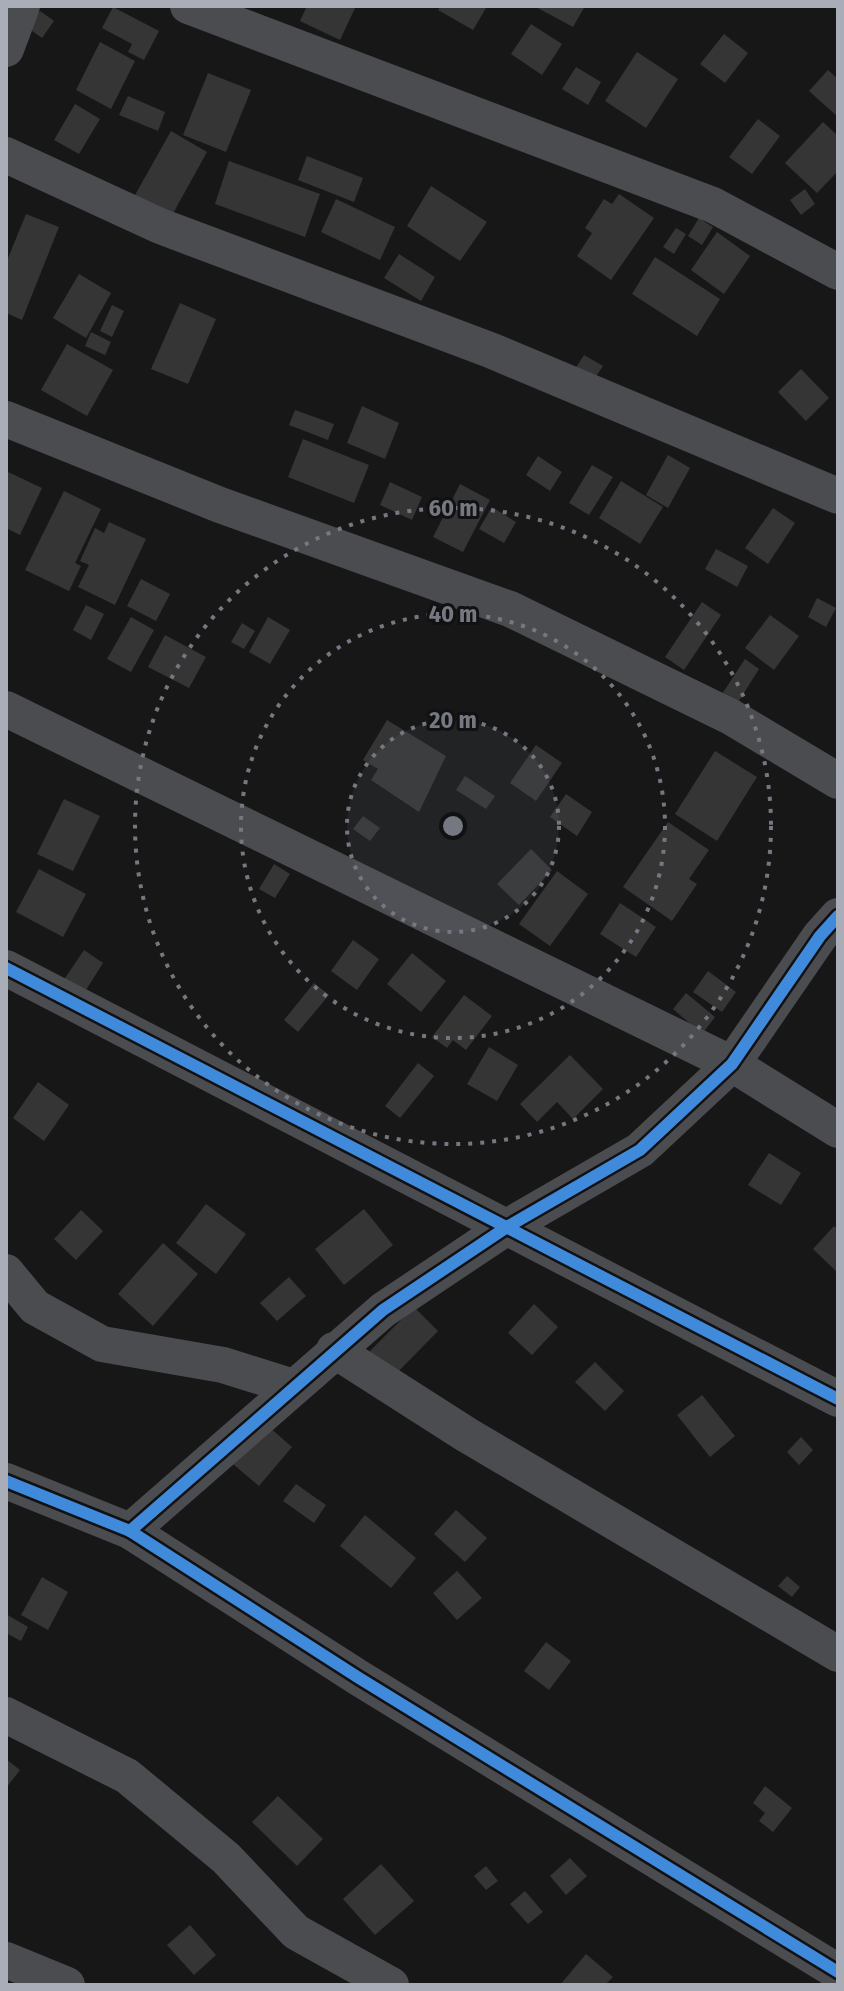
<svg xmlns="http://www.w3.org/2000/svg" width="844" height="1991" viewBox="0 0 844 1991" font-family="'Fira Sans Condensed',sans-serif">
<rect width="100%" height="100%" fill="#171717"/>
<g fill="#353536">
<path d="M307 6H356L340 40 300 21Z"/>
<path d="M441 6H483L486 8 473 30 438 10Z"/>
<path d="M534 6H585L573 27Z"/>
<path d="M113 7 159 31 144 60 128 52 132 44 102 28Z"/>
<path d="M40 11 54 21 42 38 28 28Z"/>
<path d="M531 24 562 44 542 75 511 54Z"/>
<path d="M724 34 748 53 725 83 700 64Z"/>
<path d="M100 42 135 61 111 109 76 90Z"/>
<path d="M637 52 678 79 646 128 605 101Z"/>
<path d="M576 67 601 82 588 105 562 89Z"/>
<path d="M828 70 838 79V117L809 91Z"/>
<path d="M208 73 251 90 226 152 183 135Z"/>
<path d="M128 96 165 112 158 131 119 115Z"/>
<path d="M75 104 100 119 79 154 54 140Z"/>
<path d="M758 119 780 136 752 174 729 157Z"/>
<path d="M823 122 838 136V171L817 193 785 163Z"/>
<path d="M171 131 207 152 171 217 135 195Z"/>
<path d="M307 156 363 178 354 202 298 180Z"/>
<path d="M229 161 320 194 305 237 215 204Z"/>
<path d="M431 186 487 222 460 261 407 226Z"/>
<path d="M805 189 815 204 801 215 790 200Z"/>
<path d="M619 194 654 218 611 280 577 256 592 233 585 228 604 199 612 204Z"/>
<path d="M336 199 395 227 380 260 321 232Z"/>
<path d="M26 214 59 227 22 320 6 313V263Z"/>
<path d="M699 218 713 227 702 245 688 236Z"/>
<path d="M676 228 686 234 674 254 663 247Z"/>
<path d="M717 232 750 256 724 294 691 270Z"/>
<path d="M399 254 435 277 421 301 384 278Z"/>
<path d="M655 257 720 299 697 336 632 294Z"/>
<path d="M79 274 111 293 86 338 53 318Z"/>
<path d="M180 303 216 319 188 384 151 369Z"/>
<path d="M112 305 124 311 112 337 100 331Z"/>
<path d="M91 332 111 342 105 355 85 346Z"/>
<path d="M67 344 113 370 87 416 41 390Z"/>
<path d="M584 355 603 366 588 388 570 377Z"/>
<path d="M801 369 829 398 806 421 778 392Z"/>
<path d="M362 406 399 423 385 459 347 443Z"/>
<path d="M295 410 334 424 328 440 289 425Z"/>
<path d="M303 439 369 465 354 503 288 477Z"/>
<path d="M668 455 690 468 668 508 646 495Z"/>
<path d="M538 456 562 472 550 491 526 475Z"/>
<path d="M592 465 613 477 589 515 569 503Z"/>
<path d="M6 471 42 488 20 535 6 528Z"/>
<path d="M621 481 663 507 640 544 599 518Z"/>
<path d="M390 482 422 497 412 520 380 505Z"/>
<path d="M460 484 490 500 463 552 433 537Z"/>
<path d="M64 491 101 509 75 563 81 566 69 591 25 570Z"/>
<path d="M492 507 516 522 504 543 479 529Z"/>
<path d="M773 508 795 523 768 564 745 548Z"/>
<path d="M109 522 146 539 115 605 78 587 89 565 80 561 95 528 104 533Z"/>
<path d="M716 549 748 566 737 587 705 569Z"/>
<path d="M141 579 170 594 156 621 127 606Z"/>
<path d="M817 598 836 608 826 627 808 617Z"/>
<path d="M702 602 721 615 684 670 665 657Z"/>
<path d="M86 605 104 614 91 640 73 630Z"/>
<path d="M770 615 799 636 774 670 745 648Z"/>
<path d="M131 617 154 630 131 672 107 659Z"/>
<path d="M268 617 290 630 270 664 249 652Z"/>
<path d="M242 623 255 631 244 649 231 642Z"/>
<path d="M165 635 206 657 189 688 148 667Z"/>
<path d="M745 659 759 669 737 704 722 694Z"/>
<path d="M387 720 446 756 419 812 371 780 378 769 363 760Z"/>
<path d="M536 745 562 763 536 801 510 783Z"/>
<path d="M715 751 757 777 717 841 675 814Z"/>
<path d="M465 776 495 796 486 809 456 790Z"/>
<path d="M566 794 592 812 577 836 550 817Z"/>
<path d="M64 799 100 816 73 871 37 854Z"/>
<path d="M363 816 380 828 370 841 353 829Z"/>
<path d="M668 822 709 850 689 879 697 884 672 921 623 887Z"/>
<path d="M531 849 552 870 519 905 497 884Z"/>
<path d="M274 864 290 874 275 898 259 889Z"/>
<path d="M39 869 86 894 63 937 16 912Z"/>
<path d="M557 871 588 894 550 946 519 924Z"/>
<path d="M620 903 656 927 636 957 600 934Z"/>
<path d="M353 940 379 959 357 990 331 971Z"/>
<path d="M84 950 103 963 81 998 61 984Z"/>
<path d="M412 953 446 981 421 1012 387 984Z"/>
<path d="M708 971 736 992 722 1012 693 992Z"/>
<path d="M314 983 329 995 298 1032 284 1020Z"/>
<path d="M686 993 715 1017 702 1034 673 1009Z"/>
<path d="M464 995 492 1016 466 1050 453 1040 447 1048 432 1037Z"/>
<path d="M489 1047 518 1065 497 1101 467 1084Z"/>
<path d="M570 1055 603 1089 573 1119 557 1102 537 1122 520 1104Z"/>
<path d="M418 1063 434 1076 400 1118 385 1106Z"/>
<path d="M38 1082 69 1105 44 1141 13 1118Z"/>
<path d="M769 1153 801 1173 781 1205 748 1185Z"/>
<path d="M206 1204 246 1234 216 1274 176 1243Z"/>
<path d="M364 1209 393 1245 344 1285 315 1249Z"/>
<path d="M81 1210 103 1231 76 1260 54 1239Z"/>
<path d="M834 1226 838 1230V1273L813 1249Z"/>
<path d="M163 1243 198 1274 153 1326 118 1294Z"/>
<path d="M289 1277 306 1296 277 1321 260 1303Z"/>
<path d="M534 1304 558 1327 532 1355 508 1333Z"/>
<path d="M414 1307 438 1331 388 1382 364 1357Z"/>
<path d="M595 1362 624 1391 605 1411 575 1382Z"/>
<path d="M702 1395 735 1436 710 1457 677 1415Z"/>
<path d="M260 1419 292 1447 259 1486 227 1459Z"/>
<path d="M801 1437 813 1450 799 1465 787 1452Z"/>
<path d="M296 1484 326 1505 314 1523 283 1501Z"/>
<path d="M456 1510 487 1538 465 1562 434 1534Z"/>
<path d="M365 1515 416 1558 391 1588 340 1546Z"/>
<path d="M457 1571 482 1598 457 1620 433 1593Z"/>
<path d="M787 1576 800 1587 792 1597 778 1586Z"/>
<path d="M42 1577 68 1592 48 1630 21 1615Z"/>
<path d="M6 1614 28 1627 21 1641 6 1633Z"/>
<path d="M546 1642 571 1661 549 1690 524 1671Z"/>
<path d="M6 1759 20 1770 6 1788Z"/>
<path d="M765 1786 792 1808 773 1832 759 1821 765 1813 753 1803Z"/>
<path d="M278 1796 323 1839 297 1866 252 1822Z"/>
<path d="M570 1858 587 1876 566 1895 550 1876Z"/>
<path d="M381 1864 414 1901 375 1935 343 1899Z"/>
<path d="M486 1866 498 1881 486 1890 474 1876Z"/>
<path d="M525 1891 543 1912 528 1924 510 1904Z"/>
<path d="M190 1925 216 1955 194 1975 167 1945Z"/>
<path d="M586 1954 613 1977 605 1985H560Z"/>
</g>
<g fill="none" stroke-linecap="round" stroke-linejoin="round">
<g stroke="#4b4c50" stroke-width="36">
<path d="M188 6 713 205 838 272"/>
<path d="M6 49 22 6"/>
<path d="M6 155 160 226 490 350 838 496"/>
<path d="M6 419 220 505 510 609 731 717 838 781"/>
<path d="M6 709 732 1064 838 1130"/>
<path d="M6 968 838 1399"/>
<path d="M6 1272 35 1307 102 1344 223 1365 293 1387"/>
<path d="M334 1350 467 1435 838 1654"/>
<path d="M6 1481 130 1531 359 1678 838 1972"/>
<path d="M130 1531 383 1310 507 1227 640 1150 732 1064 820 936 838 916"/>
<path d="M6 1715 127 1776 226 1858 296 1932 391 1985"/>
<path d="M6 1960 67 1985"/>
</g>
<defs>
<g id="cycleway">
<path d="M6 968 838 1399"/>
<path d="M6 1481 130 1531 359 1678 838 1972"/>
<path d="M130 1531 383 1310 507 1227 640 1150 732 1064 820 936 838 916"/>
</g>
</defs>
<use href="#cycleway" stroke="#111113" stroke-width="17"/>
<use href="#cycleway" stroke="#408adc" stroke-width="12"/>
</g>
<circle cx="453" cy="826" r="106" fill="#757880" fill-opacity=".12"/>
<g fill="none" stroke="#757880" stroke-width="4" stroke-dasharray="4 8">
<circle cx="453" cy="826" r="106"/>
<circle cx="453" cy="826" r="212"/>
<circle cx="453" cy="826" r="318"/>
</g>
<circle cx="453" cy="826" r="12" fill="#757880" stroke="#111113" stroke-width="4"/>
<g font-size="24" text-anchor="middle" font-weight="bold" fill="#757880" stroke="#111113" stroke-width="6" stroke-linejoin="round" paint-order="stroke">
<text x="453" y="516">60 m</text>
<text x="453" y="622">40 m</text>
<text x="453" y="728">20 m</text>
</g>
<rect width="844" height="1991" fill="none" stroke="#a8adb8" stroke-width="16"/>
</svg>
